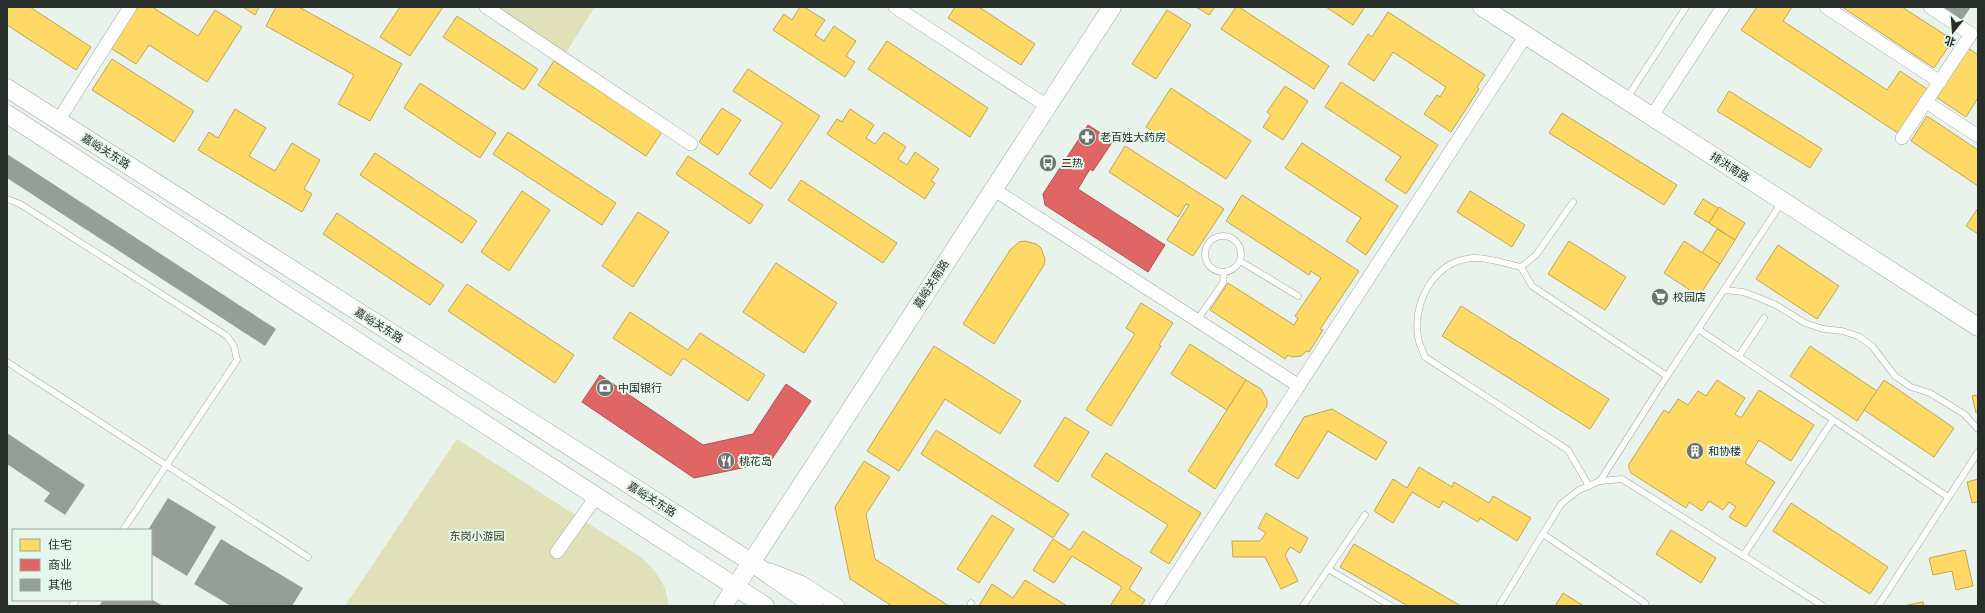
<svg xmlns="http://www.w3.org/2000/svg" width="1985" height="613" viewBox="0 0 1985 613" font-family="'Exo 2','Noto Sans SC',sans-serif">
<rect width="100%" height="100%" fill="#e9f3ec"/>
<g fill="#e0e1b9">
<path d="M493 7H595L565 54Z"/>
<path d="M457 439 642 558C656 571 668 586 668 606H345Z"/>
</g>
<g fill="#ffd966" stroke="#bea654">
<path d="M7 7H30L91 47 76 70 7 25Z"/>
<path d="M134 7H152L198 36 215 10 242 27 207 82 149 45 136 64 109 47Z"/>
<path d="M243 7H259L255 15Z"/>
<path d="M276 7H299L402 64 370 121 338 104 354 75 266 26Z"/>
<path d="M400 7H443L410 56 380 37Z"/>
<path d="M800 7H804L825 20 815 35 824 41 834 26 856 41 846 56 855 62 845 77 773 30 784 14 792 20Z"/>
<path d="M955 7H979L1035 44 1021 65 948 18Z"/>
<path d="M1196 7H1215L1209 15Z"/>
<path d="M1236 7H1239L1329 66 1314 89 1221 29Z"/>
<path d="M1326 7H1365L1353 25Z"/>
<path d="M1757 7H1792L1783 21 1887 90 1900 71 1927 89 1898 133 1741 30Z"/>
<path d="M1842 7H1902L1953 40 1934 68Z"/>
<path d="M1167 10 1191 25 1156 79 1132 64Z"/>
<path d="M1388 12 1485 75 1477 87 1479 89 1451 132 1424 114 1437 95 1440 97 1446 87 1393 52 1374 81 1348 64 1368 34 1372 37Z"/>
<path d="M457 16 538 69 524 90 443 37Z"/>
<path d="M887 41 988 108 970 137 868 69Z"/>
<path d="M1968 48 1978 55V98L1966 117 1936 97Z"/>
<path d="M112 59 194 111 174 142 92 90Z"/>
<path d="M554 61 662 132 646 156 538 85Z"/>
<path d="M748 69 820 116 771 189 749 174 783 123 733 91Z"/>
<path d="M1341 82 1438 145 1406 194 1385 180 1401 157 1325 107Z"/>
<path d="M420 83 496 133 480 158 404 108Z"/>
<path d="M1285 86 1308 101 1283 140 1263 127 1271 115 1267 112Z"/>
<path d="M1171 88 1251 141 1226 179 1146 127Z"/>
<path d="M1729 91 1822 149 1810 168 1717 111Z"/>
<path d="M722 108 741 120 718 155 699 142Z"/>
<path d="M235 109 266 128 249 156 275 171 292 143 320 160 304 189 312 194 302 212 198 150 209 132 218 138Z"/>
<path d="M850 109 874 125 866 138 875 144 884 132 906 147 898 159 907 165 915 152 939 169 931 181 935 183 925 199 827 134 837 119 842 122Z"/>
<path d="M1562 113 1677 185 1664 205 1549 133Z"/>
<path d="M1927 116 1978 150V186L1911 141Z"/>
<path d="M508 132 616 203 602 225 493 154Z"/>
<path d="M1302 143 1398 206 1366 255 1346 241 1361 218 1285 168Z"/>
<path d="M1125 146 1224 209 1193 256 1167 240 1189 205 1186 204 1178 217 1109 172Z"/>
<path d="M375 153 477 221 462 243 360 175Z"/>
<path d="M688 156 763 205 750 224 676 174Z"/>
<path d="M801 180 897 243 883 263 788 200Z"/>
<path d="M522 191 550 210 509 271 481 252Z"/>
<path d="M1470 191 1525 225 1512 247 1457 212Z"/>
<path d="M1242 195 1359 271 1320 329 1323 330 1309 352 1307 351 1301 356 1292 357 1288 355 1285 359 1210 310 1228 283 1294 325 1298 318 1295 316 1321 278 1311 271 1309 275 1226 221Z"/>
<path d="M1703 199 1718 208 1709 223 1694 214Z"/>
<path d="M1719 207 1745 223 1735 240 1709 223Z"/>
<path d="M1978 208V234L1966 226Z"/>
<path d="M638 212 669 232 633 287 602 266Z"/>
<path d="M337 213 444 285 430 305 323 234Z"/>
<path d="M1717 229 1735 240 1720 264 1702 253Z"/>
<path d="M1025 241 1036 244 1041 248 1045 259 1044 265 994 344 963 324 1010 250 1019 242Z"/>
<path d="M1569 241 1626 277 1605 310 1548 274Z"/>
<path d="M1684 241 1720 264 1699 296 1664 273Z"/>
<path d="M1778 245 1839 286 1817 319 1756 279Z"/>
<path d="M776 263 837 303 804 353 743 312Z"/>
<path d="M467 284 574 355 555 383 448 311Z"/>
<path d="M1141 303 1173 323 1159 345 1161 346 1111 426 1086 410 1135 334 1126 328Z"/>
<path d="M1461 306 1609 399 1590 429 1442 336Z"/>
<path d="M630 312 688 350 700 333 765 375 748 401 683 358 671 376 613 338Z"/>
<path d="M1190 344 1246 380 1227 410 1171 374Z"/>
<path d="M934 346 1021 401 1000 434 945 399 899 471 867 451Z"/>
<path d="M1810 346 1877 391 1857 421 1790 376Z"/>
<path d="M1246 380 1261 389 1267 400V406L1215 489 1188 471Z"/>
<path d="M1717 380 1745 398 1735 414 1741 418 1759 390 1814 425 1791 461 1759 440 1745 463 1775 482 1746 527 1729 517 1736 507 1729 502 1723 510 1709 501 1702 511 1689 502 1686 508 1631 473 1629 469V464L1664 410 1669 413 1678 399 1688 405 1698 391 1706 396Z"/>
<path d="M1884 380 1954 428 1934 457 1864 410Z"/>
<path d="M1978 395V412L1976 413 1972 396Z"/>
<path d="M1332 409 1387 442 1376 460 1328 431 1298 479 1275 465 1304 417Z"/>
<path d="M1065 417 1089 432 1058 482 1034 466Z"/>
<path d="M936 430 1069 514 1053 538 921 454Z"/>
<path d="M1106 453 1201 513 1169 564 1150 552 1168 525 1091 476Z"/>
<path d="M864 461 890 477 866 514 875 559 949 606H892L850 579 835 507Z"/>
<path d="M1419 467 1452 487 1454 482 1489 503 1493 496 1531 518 1517 541 1480 518 1478 522 1443 501 1439 508 1412 492 1393 523 1374 511 1393 479 1407 488Z"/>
<path d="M1978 479V502L1972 503 1967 482Z"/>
<path d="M1791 503 1888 567 1870 594 1773 531Z"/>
<path d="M1266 513 1308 538 1300 553 1290 547 1285 555 1298 581 1281 589 1265 557H1233L1232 541H1260L1266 533 1258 528Z"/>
<path d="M992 515 1014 529 979 583 957 569Z"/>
<path d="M1671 530 1716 558 1701 583 1656 554Z"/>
<path d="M1083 531 1142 568 1129 589 1145 600 1141 606H1110L1122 587 1072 556 1054 583 1033 570 1053 539 1070 550Z"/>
<path d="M1354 544 1461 606H1408L1340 567Z"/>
<path d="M1965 550 1973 586 1956 590 1952 571 1933 575 1929 558Z"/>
<path d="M1025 580 1067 606H979L992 584 1013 598Z"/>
<path d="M1563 593 1584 606H1555Z"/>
<path d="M1923 602 1924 606H1903Z"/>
</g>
<g fill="#e06666" stroke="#a85554">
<path d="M1088 125 1113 141 1093 171 1090 169 1078 189 1165 245 1148 272 1045 205 1043 194Z"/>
<path d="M600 375 703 445 753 434 786 384 811 401 770 462 694 478 582 402Z"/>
</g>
<g fill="#969e9a">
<path d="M1943 7H1971L1962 20Z"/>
<path d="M7 154 276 329 265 346 7 178Z"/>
<path d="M7 433 85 485 65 515 44 501 50 493 7 464Z"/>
<path d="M168 498 216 527 187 576 151 554V530H148Z"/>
<path d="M221 539 303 588 292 606H231L194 584Z"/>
<path d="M151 599 163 606H99L103 600Z"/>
</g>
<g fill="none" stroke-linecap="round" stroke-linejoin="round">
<defs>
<g id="lane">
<path d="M1627 98 1686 7"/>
<path d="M7 199 20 204 227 336 234 346 237 360 123 530"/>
<circle cx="1223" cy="254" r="18"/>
<path d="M1240 261 1298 296"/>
<path d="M1521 267 1536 255 1573 202"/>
<path d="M1724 290 1743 292 1757 297 1776 305 1805 323 1823 329 1842 331 1858 336 1872 346 1895 376 1911 387 1930 393 1964 414 1978 429"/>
<path d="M1197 320 1223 283 1224 272"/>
<path d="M1698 329 1948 497"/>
<path d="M1739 356 1764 318"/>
<path d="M7 362 308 557"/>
<path d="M1667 376 1782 202"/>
<path d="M1589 486 1568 450 1425 357C1423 351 1419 344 1418 337 1413 301 1434 261 1473 258 1488 257 1506 264 1521 267L1532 286 1667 376 1600 481"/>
<path d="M1543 534 1645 603 1646 606"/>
<path d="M1743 556 1833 420"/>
<path d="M1328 569 1391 606"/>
<path d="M72 606 76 600"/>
<path d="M970 606 971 603"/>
<path d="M1303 606 1365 515"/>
<path d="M1499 606 1561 504 1579 490 1600 481 1622 479 1823 606"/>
<path d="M1878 606 1978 452"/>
</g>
<g id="street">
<path d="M486 7 691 144"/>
<path d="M895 7 1047 106"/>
<path d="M1826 7 1940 82"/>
<path d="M1926 102 1978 136"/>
<path d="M1652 116 1723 7"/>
<path d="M58 121 130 7"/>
<path d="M1902 138 1971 34 1930 7"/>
<path d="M993 189 1299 386"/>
<path d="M557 552 596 497"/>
<path d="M771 570 803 583 838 606"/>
<path d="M1156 606 1526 35"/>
</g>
<g id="secondary">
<path d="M1482 7 1978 327"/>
<path d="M7 88 751 562 814 606"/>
<path d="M7 114 765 606"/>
<path d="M723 606 1112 7"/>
</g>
</defs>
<use href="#lane" stroke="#a1a9a3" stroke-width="7"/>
<use href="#street" stroke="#a1a9a3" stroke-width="14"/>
<use href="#secondary" stroke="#a1a9a3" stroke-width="19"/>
<use href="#lane" stroke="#fcfdfc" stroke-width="6"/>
<use href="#street" stroke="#fcfdfc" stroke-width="13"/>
<use href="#secondary" stroke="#fcfdfc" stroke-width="18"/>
</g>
<defs>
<symbol id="pharmacy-disc" viewBox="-11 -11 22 22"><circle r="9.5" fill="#6b736d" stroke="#e5f7eb"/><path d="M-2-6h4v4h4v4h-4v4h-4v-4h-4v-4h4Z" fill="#fff"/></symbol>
<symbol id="bus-disc" viewBox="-11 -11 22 22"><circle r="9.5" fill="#6b736d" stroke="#e5f7eb"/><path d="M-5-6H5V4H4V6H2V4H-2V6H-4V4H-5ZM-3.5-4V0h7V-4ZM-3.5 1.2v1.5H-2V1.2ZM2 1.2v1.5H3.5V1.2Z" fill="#fff"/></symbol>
<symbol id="supermarket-disc" viewBox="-11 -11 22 22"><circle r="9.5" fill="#6b736d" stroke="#e5f7eb"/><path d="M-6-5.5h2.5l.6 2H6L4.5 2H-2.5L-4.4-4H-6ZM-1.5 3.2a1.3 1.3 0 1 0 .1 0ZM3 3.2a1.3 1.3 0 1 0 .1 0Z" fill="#fff"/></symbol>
<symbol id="bank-disc" viewBox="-11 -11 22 22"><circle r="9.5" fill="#6b736d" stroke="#e5f7eb"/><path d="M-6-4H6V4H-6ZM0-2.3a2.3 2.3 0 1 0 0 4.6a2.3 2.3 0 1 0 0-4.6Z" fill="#fff"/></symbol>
<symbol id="building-disc" viewBox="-11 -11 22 22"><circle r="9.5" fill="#6b736d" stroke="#e5f7eb"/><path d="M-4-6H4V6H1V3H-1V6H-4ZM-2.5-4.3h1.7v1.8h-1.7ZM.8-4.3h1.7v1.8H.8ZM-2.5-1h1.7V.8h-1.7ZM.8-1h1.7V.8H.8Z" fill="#fff"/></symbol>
<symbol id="restaurant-disc" viewBox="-11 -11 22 22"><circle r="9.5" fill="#6b736d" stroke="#e5f7eb"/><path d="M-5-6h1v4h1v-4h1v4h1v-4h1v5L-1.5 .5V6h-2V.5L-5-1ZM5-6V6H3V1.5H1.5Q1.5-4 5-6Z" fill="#fff"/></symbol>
</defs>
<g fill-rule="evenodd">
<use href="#pharmacy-disc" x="1077" y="127" width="20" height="20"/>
<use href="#bus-disc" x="1038" y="153" width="20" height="20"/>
<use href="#supermarket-disc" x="1650" y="287" width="20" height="20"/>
<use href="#bank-disc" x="595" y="378" width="20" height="20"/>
<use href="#building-disc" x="1685" y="441" width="20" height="20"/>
<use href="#restaurant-disc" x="716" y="451" width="20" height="20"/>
</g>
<g text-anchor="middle" stroke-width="4" stroke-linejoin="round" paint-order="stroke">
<g font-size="11" fill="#272e29" stroke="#e5f7eb" text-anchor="start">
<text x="1100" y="141">老百姓大药房</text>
<text x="1061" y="167">二热</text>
<text x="1673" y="301">校园店</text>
<text x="618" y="392">中国银行</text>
<text x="1708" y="455">和协楼</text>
<text x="739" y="465">桃花岛</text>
</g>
<g font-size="11" fill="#272e29" stroke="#e5f7eb">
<text transform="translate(106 151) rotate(32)" y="4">嘉峪关东路</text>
<text transform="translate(1730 167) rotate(33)" y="4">排洪南路</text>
<text transform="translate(931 284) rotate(-57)" y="4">嘉峪关南路</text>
<text transform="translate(379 325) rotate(32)" y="4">嘉峪关东路</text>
<text transform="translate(652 499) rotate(32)" y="4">嘉峪关东路</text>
</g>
<g font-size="11" fill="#353312" stroke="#e5f7eb">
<text x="477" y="540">东岗小游园</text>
</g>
</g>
<rect width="1985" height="613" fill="none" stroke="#272e29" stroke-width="16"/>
<rect x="12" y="529" width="140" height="72" fill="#e5f7eb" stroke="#99a79d"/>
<rect x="20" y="539" width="20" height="12" fill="#ffd966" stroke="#99a79d"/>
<text x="48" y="549" font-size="12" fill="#272e29">住宅</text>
<rect x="20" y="559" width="20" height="12" fill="#e06666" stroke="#99a79d"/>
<text x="48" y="569" font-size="12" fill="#272e29">商业</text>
<rect x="20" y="579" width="20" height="12" fill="#969e9a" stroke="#99a79d"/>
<text x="48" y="589" font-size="12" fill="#272e29">其他</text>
<g transform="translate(1953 32) rotate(197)" stroke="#e5f7eb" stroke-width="3" paint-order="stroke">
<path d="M0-3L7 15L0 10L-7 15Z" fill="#272e29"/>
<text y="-6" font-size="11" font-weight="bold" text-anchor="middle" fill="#272e29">北</text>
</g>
</svg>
